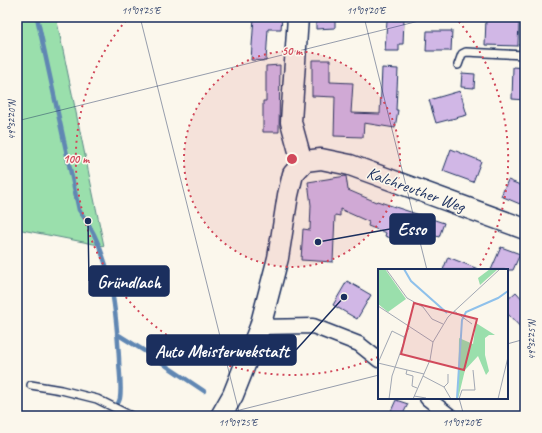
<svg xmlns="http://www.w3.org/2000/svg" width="542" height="433" viewBox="0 0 542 433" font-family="Caveat,sans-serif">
<rect width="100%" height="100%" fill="#fbf7ec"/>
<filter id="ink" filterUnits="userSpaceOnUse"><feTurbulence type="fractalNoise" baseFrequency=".025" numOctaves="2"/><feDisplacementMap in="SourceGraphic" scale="8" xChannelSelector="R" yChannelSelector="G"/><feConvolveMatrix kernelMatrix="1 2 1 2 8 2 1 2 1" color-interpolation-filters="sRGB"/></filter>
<g filter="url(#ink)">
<path fill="#9adfac" stroke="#5a8785" d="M17 17H56L104 246 17 229Z"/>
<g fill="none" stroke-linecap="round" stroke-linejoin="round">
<g stroke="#6187b3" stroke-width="4.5">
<path d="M37 17 79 210C111 252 116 307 119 358 119 371 122 385 120 398 119 404 113 411 110 416"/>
<path d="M117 334 159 360 168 367 204 391"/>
</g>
</g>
<g fill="#d1b7e6" stroke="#1b2f5e">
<path d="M254 17H282L281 29H268L266 61 251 60Z"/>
<path d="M316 17H335V28L316 29Z"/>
<path d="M486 18 519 20 518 46 485 45Z"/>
<path d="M387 20H404L403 44H399V51H385Z"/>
<path d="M427 31H452L451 51H426Z"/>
<path d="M312 60H330V82L353 83 351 113 380 114 382 68 398 69 396 110H398L395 128 364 123 363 137 334 136 335 97 312 96Z"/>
<path d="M280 65 279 132H263V101H266V66Z"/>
<path d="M513 67 525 68V100L512 99Z"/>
<path d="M462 73 475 74 474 88 461 87Z"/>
<path d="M460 91 467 115 436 123 429 100Z"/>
<path d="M451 149 481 161 473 182 443 171Z"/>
<path d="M346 176 348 190 376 202 377 201 444 223 439 237 426 233 424 240 405 234 402 242 385 236 386 233 368 226 369 222 340 209V216L335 215 333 262 301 260 303 229 310 230 311 205 308 182Z"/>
<path d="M508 180 525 187V192L520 204 501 196Z"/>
<path d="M501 247 520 254 513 270H491Z"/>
<path d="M448 257 478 269V270H443Z"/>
<path d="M347 281 371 295 357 319 333 305Z"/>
<path d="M516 292 525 302V332L507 313V300Z"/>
<path d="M396 400 408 404 402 416 391 411Z"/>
</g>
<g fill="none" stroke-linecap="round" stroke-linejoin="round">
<defs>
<g id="lane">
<path d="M458 65 462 54 466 52 525 55"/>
<path d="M31 385 61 390 97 399 131 416"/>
</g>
<g id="street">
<path d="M260 327 313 326 359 344 379 360"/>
<path d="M427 398 450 416"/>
</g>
<g id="secondary">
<path d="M298 17 291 122 300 155 305 161"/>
<path d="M305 161 321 159 350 165 525 229"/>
<path d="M221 416 233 395 260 327 278 258 288 195 293 174 305 161"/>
</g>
</defs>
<use href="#lane" stroke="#1b2f5e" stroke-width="10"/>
<use href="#street" stroke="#1b2f5e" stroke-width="17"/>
<use href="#secondary" stroke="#1b2f5e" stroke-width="23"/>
<use href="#lane" stroke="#fbf7ec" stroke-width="7"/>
<use href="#street" stroke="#fbf7ec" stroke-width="14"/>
<use href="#secondary" stroke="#fbf7ec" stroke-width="20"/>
</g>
</g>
<path fill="none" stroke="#1b2f5e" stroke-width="1" stroke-opacity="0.45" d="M140 17 240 416M364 17 427 270M17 121 435 17M507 344 525 339M459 398 464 416M216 416 379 375"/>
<circle cx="292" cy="159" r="108" fill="#d1495b" fill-opacity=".12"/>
<g fill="none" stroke="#d1495b" stroke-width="2" stroke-dasharray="2 4">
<circle cx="292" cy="159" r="108"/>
<path d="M378 357A216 216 0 0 1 129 17M455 17A216 216 0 0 1 478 269"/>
</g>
<g text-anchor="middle" stroke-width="3" stroke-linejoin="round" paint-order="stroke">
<g font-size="17" fill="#1b2f5e" stroke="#fbf7ec">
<text transform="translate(416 189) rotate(20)" y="6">Kalchreuther Weg</text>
</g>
</g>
<g transform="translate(378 269)">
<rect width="130" height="130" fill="#fbf7ec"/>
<path d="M7 0 28 30 10 43 0 35V1ZM112 0H120L102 16 100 9ZM98 54 117 66H111L107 69V86L111 102 108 106 100 87 87 101 80 130 81 69 95 75Z" fill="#9adfac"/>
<path fill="none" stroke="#8fc1eb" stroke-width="2" d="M26 0 33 12 69 44M79 129 84 51 88 43 120 29 130 22"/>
<path fill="none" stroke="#a1a7b3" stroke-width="1" d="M8 0 29 29 45 38 54 50 65 55M0 37 55 73 70 48 122 0M76 42 94 55M0 94 14 62 26 68M0 94 46 105M29 101 28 105 35 107 34 117 39 119M45 107 66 118 73 130M66 118 70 114V105M36 127 48 129M11 130 14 107 26 73V68L31 59M35 130 52 91 55 73M81 130 84 121H97L95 101M120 130 130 88"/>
<path fill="#d1495b" fill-opacity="0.15" stroke="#d1495b" stroke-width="2" d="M36 34 99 50 86 101 23 85Z"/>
<rect width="130" height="130" fill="none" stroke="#1b2f5e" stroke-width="2"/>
</g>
<circle cx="292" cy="159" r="6" fill="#d1495b" stroke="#fbf7ec" stroke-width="2"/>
<g font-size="12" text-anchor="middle" font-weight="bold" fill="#d1495b" stroke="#fbf7ec" stroke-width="3" stroke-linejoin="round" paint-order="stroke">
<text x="292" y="55">50 m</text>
<text x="76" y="163">100 m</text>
</g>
<path fill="none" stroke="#1b2f5e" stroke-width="1.5" d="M318 242L390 229M88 221L89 281M344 297L296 350"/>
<g fill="#1b2f5e" stroke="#fbf7ec" stroke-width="1.5">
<circle cx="318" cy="242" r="4"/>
<circle cx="88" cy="221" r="4"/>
<circle cx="344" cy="297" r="4"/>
</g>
<g fill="#1b2f5e" stroke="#1b2f5e" stroke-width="1.5">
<rect x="390" y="214" width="45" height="30" rx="4"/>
<rect x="89" y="266" width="80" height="30" rx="4"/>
<rect x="147" y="335" width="149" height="30" rx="4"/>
</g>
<g font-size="18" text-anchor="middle" font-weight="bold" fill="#fff">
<text x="412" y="235">Esso</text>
<text x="129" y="288">Gründlach</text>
<text x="222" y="357">Auto Meisterwekstatt</text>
</g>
<rect width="542" height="433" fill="none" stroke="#fbf7ec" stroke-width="44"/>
<rect x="22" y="22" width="498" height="389" fill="none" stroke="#1b2f5e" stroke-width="1.5"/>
<g font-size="10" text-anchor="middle" fill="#1b2f5e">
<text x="141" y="14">11°09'25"E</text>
<text x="366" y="14">11°09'20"E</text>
<text transform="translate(11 120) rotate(-90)" y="4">49°32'20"N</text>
<text transform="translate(531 340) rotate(-90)" y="4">49°32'25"N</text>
<text x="238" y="426">11°09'25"E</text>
<text x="462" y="426">11°09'20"E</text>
</g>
</svg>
